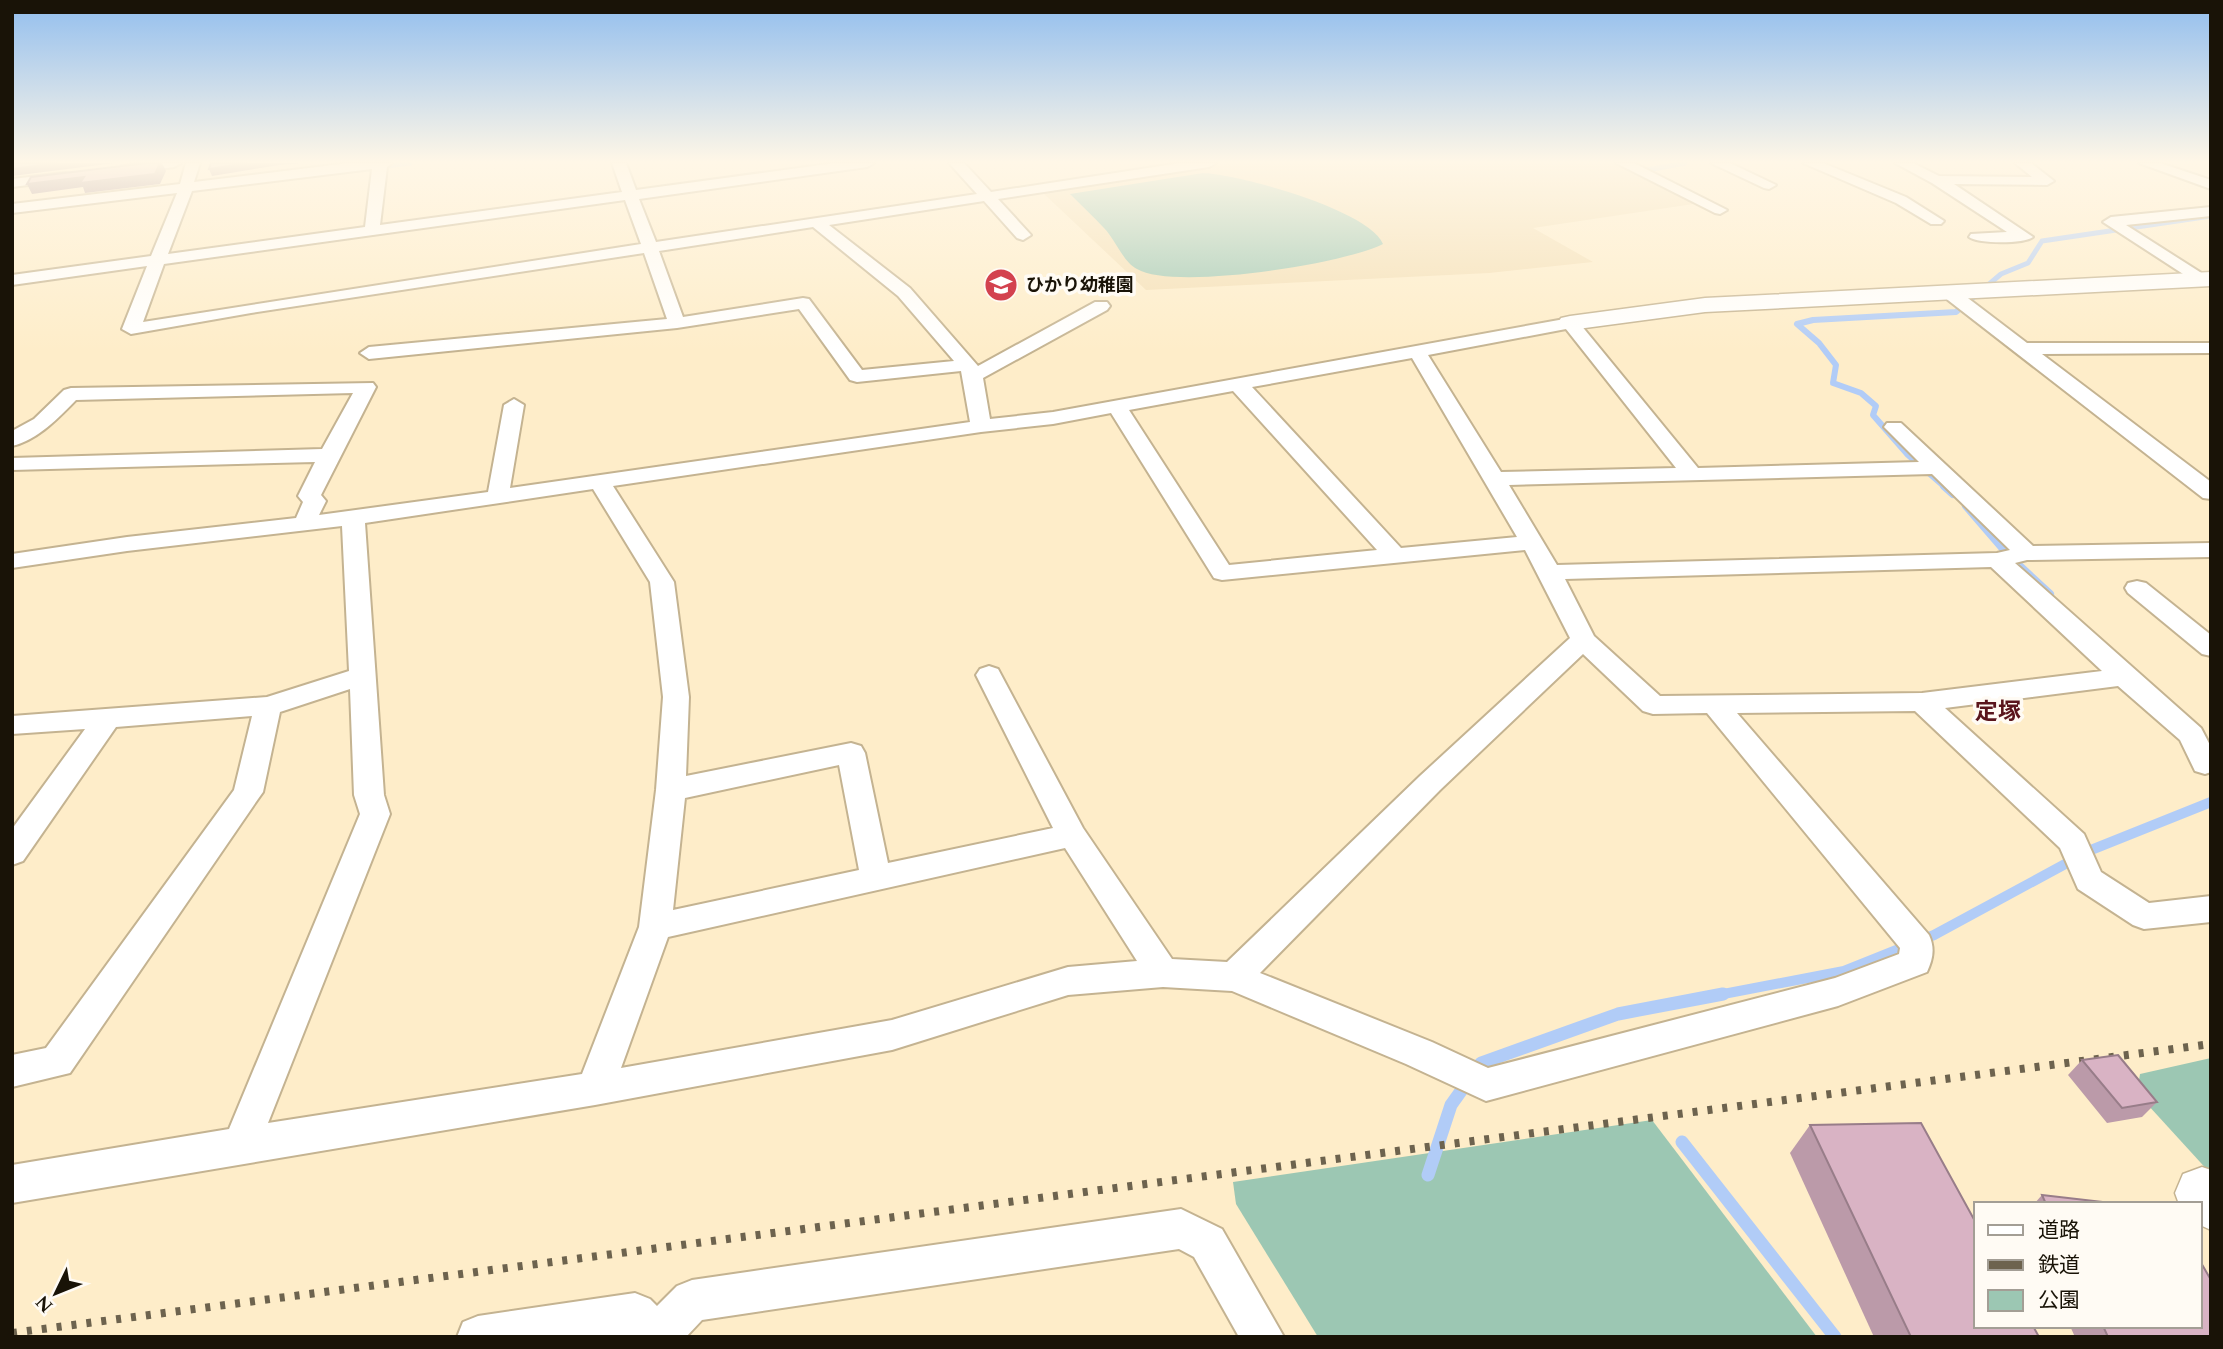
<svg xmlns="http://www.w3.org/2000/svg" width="2223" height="1349" viewBox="0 0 2223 1349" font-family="Spectral,'Noto Sans JP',serif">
<rect width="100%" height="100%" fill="#feedc9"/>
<path fill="#f4dfb5" d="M1231 163H1616L1700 203 1533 228 1593 262 1489 273 1146 290 1042 192Z"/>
<g fill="#9cc7b3">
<path d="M1203 173C1238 174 1370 210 1383 244 1344 264 1174 291 1137 269 1123 262 1115 239 1104 228 1093 216 1081 205 1070 194Z"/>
<path d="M2211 1058V1174L2137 1093 2140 1074Z"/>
<path d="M1652 1120 1817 1337H1318L1236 1204 1233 1182Z"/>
</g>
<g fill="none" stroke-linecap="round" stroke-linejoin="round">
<g stroke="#b1ccf7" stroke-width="5">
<path d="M377 167 410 163"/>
<path d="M1647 170 1685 163"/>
<path d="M1961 308 2001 274 2028 263 2042 241 2211 216"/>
</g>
<path stroke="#b1ccf7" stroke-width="6" d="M1946 488 1908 455 1873 415 1876 406 1861 393 1833 383 1836 365 1819 343 1797 324 1813 320 1956 312 1963 306"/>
<g stroke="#b1ccf7" stroke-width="8">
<path d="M1944 486 1953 494"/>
<path d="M1966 506 2010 557 2050 594"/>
</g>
<path stroke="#b1ccf7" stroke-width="10" d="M1713 996 1844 971 1934 935 2091 850 2211 802"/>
<g stroke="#b1ccf7" stroke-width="13">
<path d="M1682 1142 1835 1337"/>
<path d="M1428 1175 1451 1105 1481 1063 1618 1014 1723 994"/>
</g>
<defs>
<g id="street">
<path d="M140 163H181L174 167 127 173 120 169 122 166Z"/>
<path d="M186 163H200L194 182 349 163H392L387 167 380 225 622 192 612 163H626L636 190 835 163H874L867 167 639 199 656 242 977 194 949 163H964L991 192 1180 163H1216L1209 167 998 199 1031 235 1023 240 1017 238 984 201 829 225 910 288 978 366 1095 302H1107L1110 306 1107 310 983 378 990 419 1053 412 1570 318 1576 319 1698 468 1919 462 1884 427 1887 423H1901L2033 546 2211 543V557L2027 560 2015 563 2201 728 2211 747V772L2205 774 2195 771 2180 740 2118 686 1945 708 2084 834 2101 872 2149 903 2211 896V922L2144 929 2133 925 2078 889 2060 848 1915 711 1737 713 1929 935C1935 948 1933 959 1927 972L1838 1006 1486 1101 1406 1064 1232 991 1163 987 1068 995 892 1050 595 1105 12 1203V1165L229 1129 360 814 354 795 350 689 280 712 263 792 258 799 70 1073 12 1087V1055L46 1048 234 790 252 716 116 727 23 861 12 865V829L85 729 12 734V716L267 697 349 671 342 526 127 551 12 568V554L127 537 296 518 303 502 298 496 315 462 12 470V458L322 449 353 393 76 400C58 418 38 440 12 446V431L34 419 64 390 71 388 373 383 376 387 321 495 326 501 319 515 488 492 504 405 514 399 524 405 510 488 970 422 961 371 857 382 850 380 799 309 677 328 369 359 360 353 369 347 667 319 644 253 251 313 131 334 122 329 147 266 12 285V275L151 256 177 193 12 213V204L180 184ZM372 169 365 227 168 254 192 191ZM625 200 641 244 143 322 164 264ZM813 227 898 296 954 361 862 370 809 299 803 298 683 317 659 251ZM1566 329 1676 468 1501 472 1428 355ZM1412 358 1517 537 1401 548 1252 387ZM1233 391 1377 550 1229 565 1129 410ZM1111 413 1214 578 1222 580 1525 550 1570 638 1420 776 1227 962 1172 959 1083 828 998 669 989 666 980 669 976 675 1053 828 888 863 865 753 861 746 851 743 686 776 689 697 674 582 613 486 981 432 1053 424ZM1932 474 2010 550 1997 553 1557 565 1509 485ZM593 489 650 582 663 697 656 790 639 927 582 1074 268 1123 390 814 384 795 365 523ZM1991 567 2102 671 1922 693 1660 696 1594 636 1565 579ZM1583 654 1643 711 1653 714 1707 713 1900 948 1899 954 1835 978 1488 1068 1432 1042 1260 973 1440 790ZM839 765 859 870 673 910 685 798ZM1065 848 1137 961 1068 967 892 1020 621 1068 668 937Z"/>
<path d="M1616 163H1634L1727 210 1720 214 1715 213Z"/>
<path d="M1711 163H1730L1776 185 1769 189 1764 188Z"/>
<path d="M1803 163H1823L1906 197 1944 221 1941 224H1931L1896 203Z"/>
<path d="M1895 163H1913L1939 176 2032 177 2015 163H2031L2054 181 2047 185 1954 184 2033 237C2024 244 1978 244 1969 237L1971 234 2007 232 1932 183Z"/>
<path d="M2139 163H2160L2211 180V189Z"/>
<path d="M65 173 70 174V180L12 187V179Z"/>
<path d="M2211 207V216L2126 225 2203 274 2205 278 2203 282 2197 283 2103 222 2111 217Z"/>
<path d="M1950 288 1956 289 2027 343H2211V353L2042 354 2211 482V499L2203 498 1944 297 1942 293 1944 289Z"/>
<path d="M2137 581 2146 583 2211 635V656L2202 654 2128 593 2125 588 2128 583Z"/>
<path d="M1181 1209 1222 1229 1284 1337H1239L1194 1257 1179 1249 702 1320 686 1337H457L463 1322 478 1316 635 1293 650 1299 657 1306 677 1286 692 1280Z"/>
</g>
<g id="secondary">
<path d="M2211 272V286L1705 312 1570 330 1561 328 1558 323 1561 318 1570 316 1705 298Z"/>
<path d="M2202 1167 2211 1170V1230L2200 1225V1204H2179L2175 1193 2183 1174Z"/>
</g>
</defs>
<use href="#street" stroke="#c4b391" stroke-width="4"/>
<use href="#secondary" stroke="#c4b391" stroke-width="3"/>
<use href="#street" fill="#fff" fill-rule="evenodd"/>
<use href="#secondary" fill="#fff" fill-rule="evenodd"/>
<path stroke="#6d634e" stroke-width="8" stroke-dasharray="5 10" stroke-linecap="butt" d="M12 1333 2211 1044"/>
</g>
<g fill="#bb9aa9">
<path d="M2082 1060 2157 1102 2142 1117 2107 1123 2068 1075Z"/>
<path d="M1810 1125 2039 1337H1874L1790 1153Z"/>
<path d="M2042 1195 2120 1204H2034Z"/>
<path d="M2070 1326H2200L2211 1337H2075Z"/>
</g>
<g fill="#987d89">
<path d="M57 163H115L12 176V169Z"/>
<path d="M160 163H162L166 171 160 184 85 193 83 187 32 194 27 184Z"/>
<path d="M247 163H303L279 165 212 176 209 169Z"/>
</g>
<g fill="#d9b3c4" stroke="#987d89" stroke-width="2">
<path d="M12 163H57L12 169Z"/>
<path d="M147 163H160L155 174 80 183 84 177 27 184 31 177Z"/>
<path d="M211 163H247L209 169Z"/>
<path d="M2118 1055 2157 1102 2122 1108 2082 1060Z"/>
<path d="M1921 1123 1976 1223V1326H2033L2039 1337H1911L1810 1125Z"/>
<path d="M2042 1195 2120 1204H2046Z"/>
<path d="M2200 1261 2211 1280V1337H2108L2103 1326H2200Z"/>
</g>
<linearGradient id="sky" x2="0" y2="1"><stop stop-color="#92beee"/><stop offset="0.46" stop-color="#fff7e7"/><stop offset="1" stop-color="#fff7e7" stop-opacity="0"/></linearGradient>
<rect width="2223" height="352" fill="url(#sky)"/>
<defs>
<symbol id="school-disc" viewBox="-11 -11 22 22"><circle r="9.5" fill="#d3424f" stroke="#fffbf4"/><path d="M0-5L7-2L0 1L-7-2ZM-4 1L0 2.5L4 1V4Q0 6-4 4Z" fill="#fff"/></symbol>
</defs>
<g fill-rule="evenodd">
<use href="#school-disc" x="982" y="266" width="38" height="38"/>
</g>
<g text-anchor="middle" stroke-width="7" stroke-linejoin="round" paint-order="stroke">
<g font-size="18" font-weight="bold" fill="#191307" stroke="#fffbf4" text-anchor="start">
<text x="1026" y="291">ひかり幼稚園</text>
</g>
<g font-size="23" font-weight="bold" fill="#5a151c" stroke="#fffbf4">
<text x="1998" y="719">定塚</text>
</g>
</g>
<rect width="2223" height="1349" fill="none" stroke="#191307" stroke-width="28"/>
<rect x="1974" y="1202" width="228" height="126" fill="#fffbf4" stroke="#a39e95" stroke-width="2"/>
<rect x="1988" y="1225" width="35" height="10" fill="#ffffff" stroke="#a39e95" stroke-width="2"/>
<text x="2038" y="1237" font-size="21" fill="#191307">道路</text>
<rect x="1988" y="1260" width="35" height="10" fill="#6d634e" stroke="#a39e95" stroke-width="2"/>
<text x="2038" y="1272" font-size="21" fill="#191307">鉄道</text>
<rect x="1988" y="1290" width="35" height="21" fill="#9cc7b3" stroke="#a39e95" stroke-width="2"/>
<text x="2038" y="1307" font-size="21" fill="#191307">公園</text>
<g transform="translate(56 1293) rotate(227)" stroke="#fffbf4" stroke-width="5" paint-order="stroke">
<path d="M0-5L12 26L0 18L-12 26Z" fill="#191307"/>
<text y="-10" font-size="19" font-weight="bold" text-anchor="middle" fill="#191307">N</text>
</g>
</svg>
